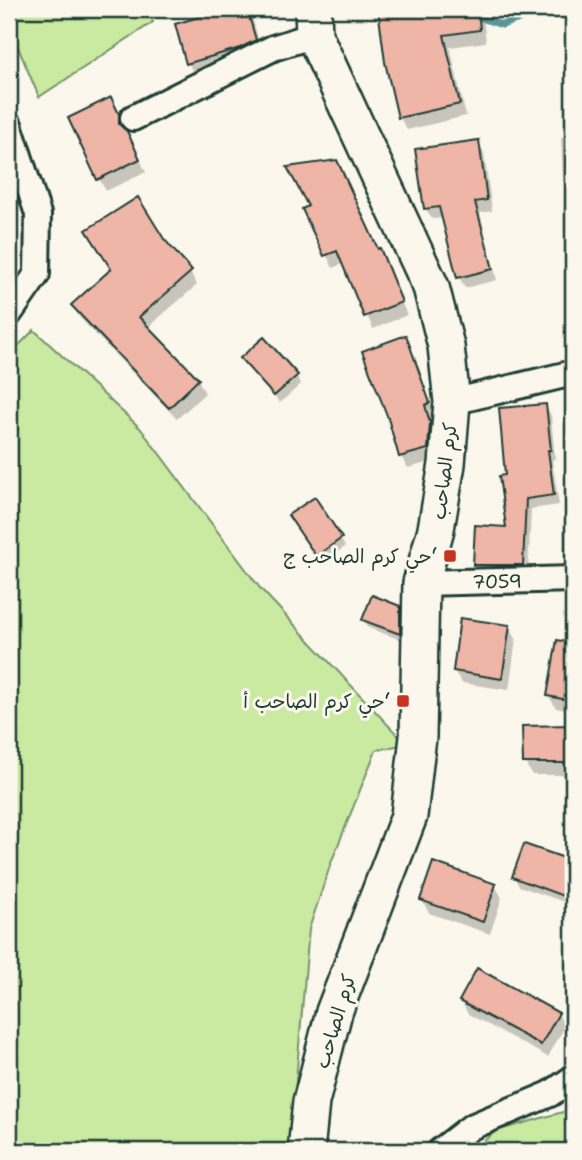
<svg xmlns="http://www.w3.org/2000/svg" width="582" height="1160" viewBox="0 0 582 1160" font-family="'Shantell Sans','Playpen Sans Arabic',sans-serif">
<rect width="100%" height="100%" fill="#fbf7ec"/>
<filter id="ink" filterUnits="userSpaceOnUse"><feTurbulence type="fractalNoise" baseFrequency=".0143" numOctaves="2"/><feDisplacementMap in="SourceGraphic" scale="14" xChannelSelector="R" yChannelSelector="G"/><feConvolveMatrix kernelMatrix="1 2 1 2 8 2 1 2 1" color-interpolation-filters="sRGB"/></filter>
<g filter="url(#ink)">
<g fill="#caeaa2" stroke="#74946b" stroke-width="2">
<path d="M9 9H148L153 22 39 97 9 26Z"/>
<path d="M34 330 140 428 260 588 406 744 376 750 331 863 309 929 290 1151H9V355Z"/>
<path d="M573 1109V1151H472L496 1131Z"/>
</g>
<g fill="#0003">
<path d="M232 9H247L252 17 262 52 195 75 188 63 177 25Z"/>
<path d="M380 9H482L486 42 450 47 466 116 407 130 400 118 387 62Z"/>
<path d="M117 112 146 172 106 191 99 179Z"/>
<path d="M573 136V193H570L563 180 561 137Z"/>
<path d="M478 142 484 153 492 211 480 213 497 280 465 288 459 277 443 218 432 219 425 208Z"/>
<path d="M304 209 379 251 407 315 373 329 344 263 333 268Z"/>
<path d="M162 240 190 272 197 285 147 328 198 380 205 393 177 419 80 318 73 306 113 270Z"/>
<path d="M406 338 412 349 435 415 430 417 436 436 434 461 408 468 401 457 390 418Z"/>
<path d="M242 358 296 376 301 384 280 403Z"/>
<path d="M545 405 551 415 555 459 552 460 559 505 531 509 528 575 480 574 474 564 508 529 507 477Z"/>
<path d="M565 511H573V572L564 560Z"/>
<path d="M295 524 341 539 345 547 322 563Z"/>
<path d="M399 607 404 616V641L369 628 364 620Z"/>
<path d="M509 627 516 639 509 690 462 683 454 671Z"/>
<path d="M559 642 573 645V711L556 708 548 695Z"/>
<path d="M524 727H573V775H532L525 763Z"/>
<path d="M525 846 573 863V886L567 903 519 886 514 877Z"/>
<path d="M495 885 502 898 490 934 429 913 422 900Z"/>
<path d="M573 967V996L564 982Z"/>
<path d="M461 1001 558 1014 565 1026 548 1057 468 1014Z"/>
</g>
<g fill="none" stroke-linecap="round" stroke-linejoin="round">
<path stroke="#5a9698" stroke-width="7" d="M472 15 502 25 548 9"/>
</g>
<g fill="#efb6a7" stroke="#1f3d34" stroke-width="2">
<path d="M226 9H247L256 40 240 48 186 64 175 24Z"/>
<path d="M378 9H478L480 30 444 35 460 104 398 118 385 62Z"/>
<path d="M111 97 119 114V124L127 131 140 159 97 180 68 118Z"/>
<path d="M479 140 487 200 475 202 493 269 457 278 439 207 424 209 415 149Z"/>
<path d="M337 160 378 249 380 248 402 302 364 317 337 251 324 256 302 209 308 206 287 167Z"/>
<path d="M138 197 164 239 192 271 139 317 199 379 169 408 71 305 111 269 86 230Z"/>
<path d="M406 335 430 403 425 405 430 423 428 449 399 457 388 418 362 351Z"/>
<path d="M264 337 298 375 274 396 240 358Z"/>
<path d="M546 404 551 450H548L554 495 526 499 523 565H473L475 525 506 527 499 476 505 475 499 408Z"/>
<path d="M315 497 342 538 316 556 288 515Z"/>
<path d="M372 595 400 606V634L362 620Z"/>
<path d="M460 618 510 625 502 679 453 671Z"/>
<path d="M557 640 573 643V701L547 696Z"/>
<path d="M573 725V763H523L522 726Z"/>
<path d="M524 844 573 861 563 896 512 877Z"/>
<path d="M433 862 496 884 483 922 420 900Z"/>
<path d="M477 968 559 1013 541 1045 459 1001Z"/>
</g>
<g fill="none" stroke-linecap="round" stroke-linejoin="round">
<defs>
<g id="street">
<path d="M133 118 273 48 314 35"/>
<path d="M9 125 38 214 37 274 9 314"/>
<path d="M452 402 573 373"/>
<path d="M421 583 573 579"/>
<path d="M440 1151 471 1127 550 1094 573 1078"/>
</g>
<path id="secondary" d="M306 1151 311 1102 334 1012 409 816 418 737 421 583 436 529 447 464 452 402 446 346 431 287 314 35 313 9"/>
</defs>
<use href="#street" stroke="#1f3d34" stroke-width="30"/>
<use href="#secondary" stroke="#1f3d34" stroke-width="40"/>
<use href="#street" stroke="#fbf7ec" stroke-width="24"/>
<use href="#secondary" stroke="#fbf7ec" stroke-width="35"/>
</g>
</g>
<g fill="#c8321e" stroke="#fbf7ec" stroke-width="2.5">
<rect x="443" y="549" width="14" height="14" rx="3.5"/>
<rect x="396" y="694" width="14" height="14" rx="3.5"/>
</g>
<g text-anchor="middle" stroke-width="6" stroke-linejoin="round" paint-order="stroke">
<g font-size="19" fill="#1f3d34" stroke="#fbf7ec">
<text transform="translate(444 471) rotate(-83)" y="7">كرم الصاحب</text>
<text transform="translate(497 581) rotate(-1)" y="7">7059</text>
<text transform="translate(335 1021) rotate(-73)" y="7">كرم الصاحب</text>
</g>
<g font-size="19" fill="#1f3d34" stroke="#fbf7ec" text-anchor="end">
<text x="436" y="563">حي كرم الصاحب ج‘</text>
<text x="389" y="708">حي كرم الصاحب أ‘</text>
</g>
</g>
<rect width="582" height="1160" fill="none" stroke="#fbf7ec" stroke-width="35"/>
<rect x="18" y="18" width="547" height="1125" fill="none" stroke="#1f3d34" stroke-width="2.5" filter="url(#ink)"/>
</svg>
